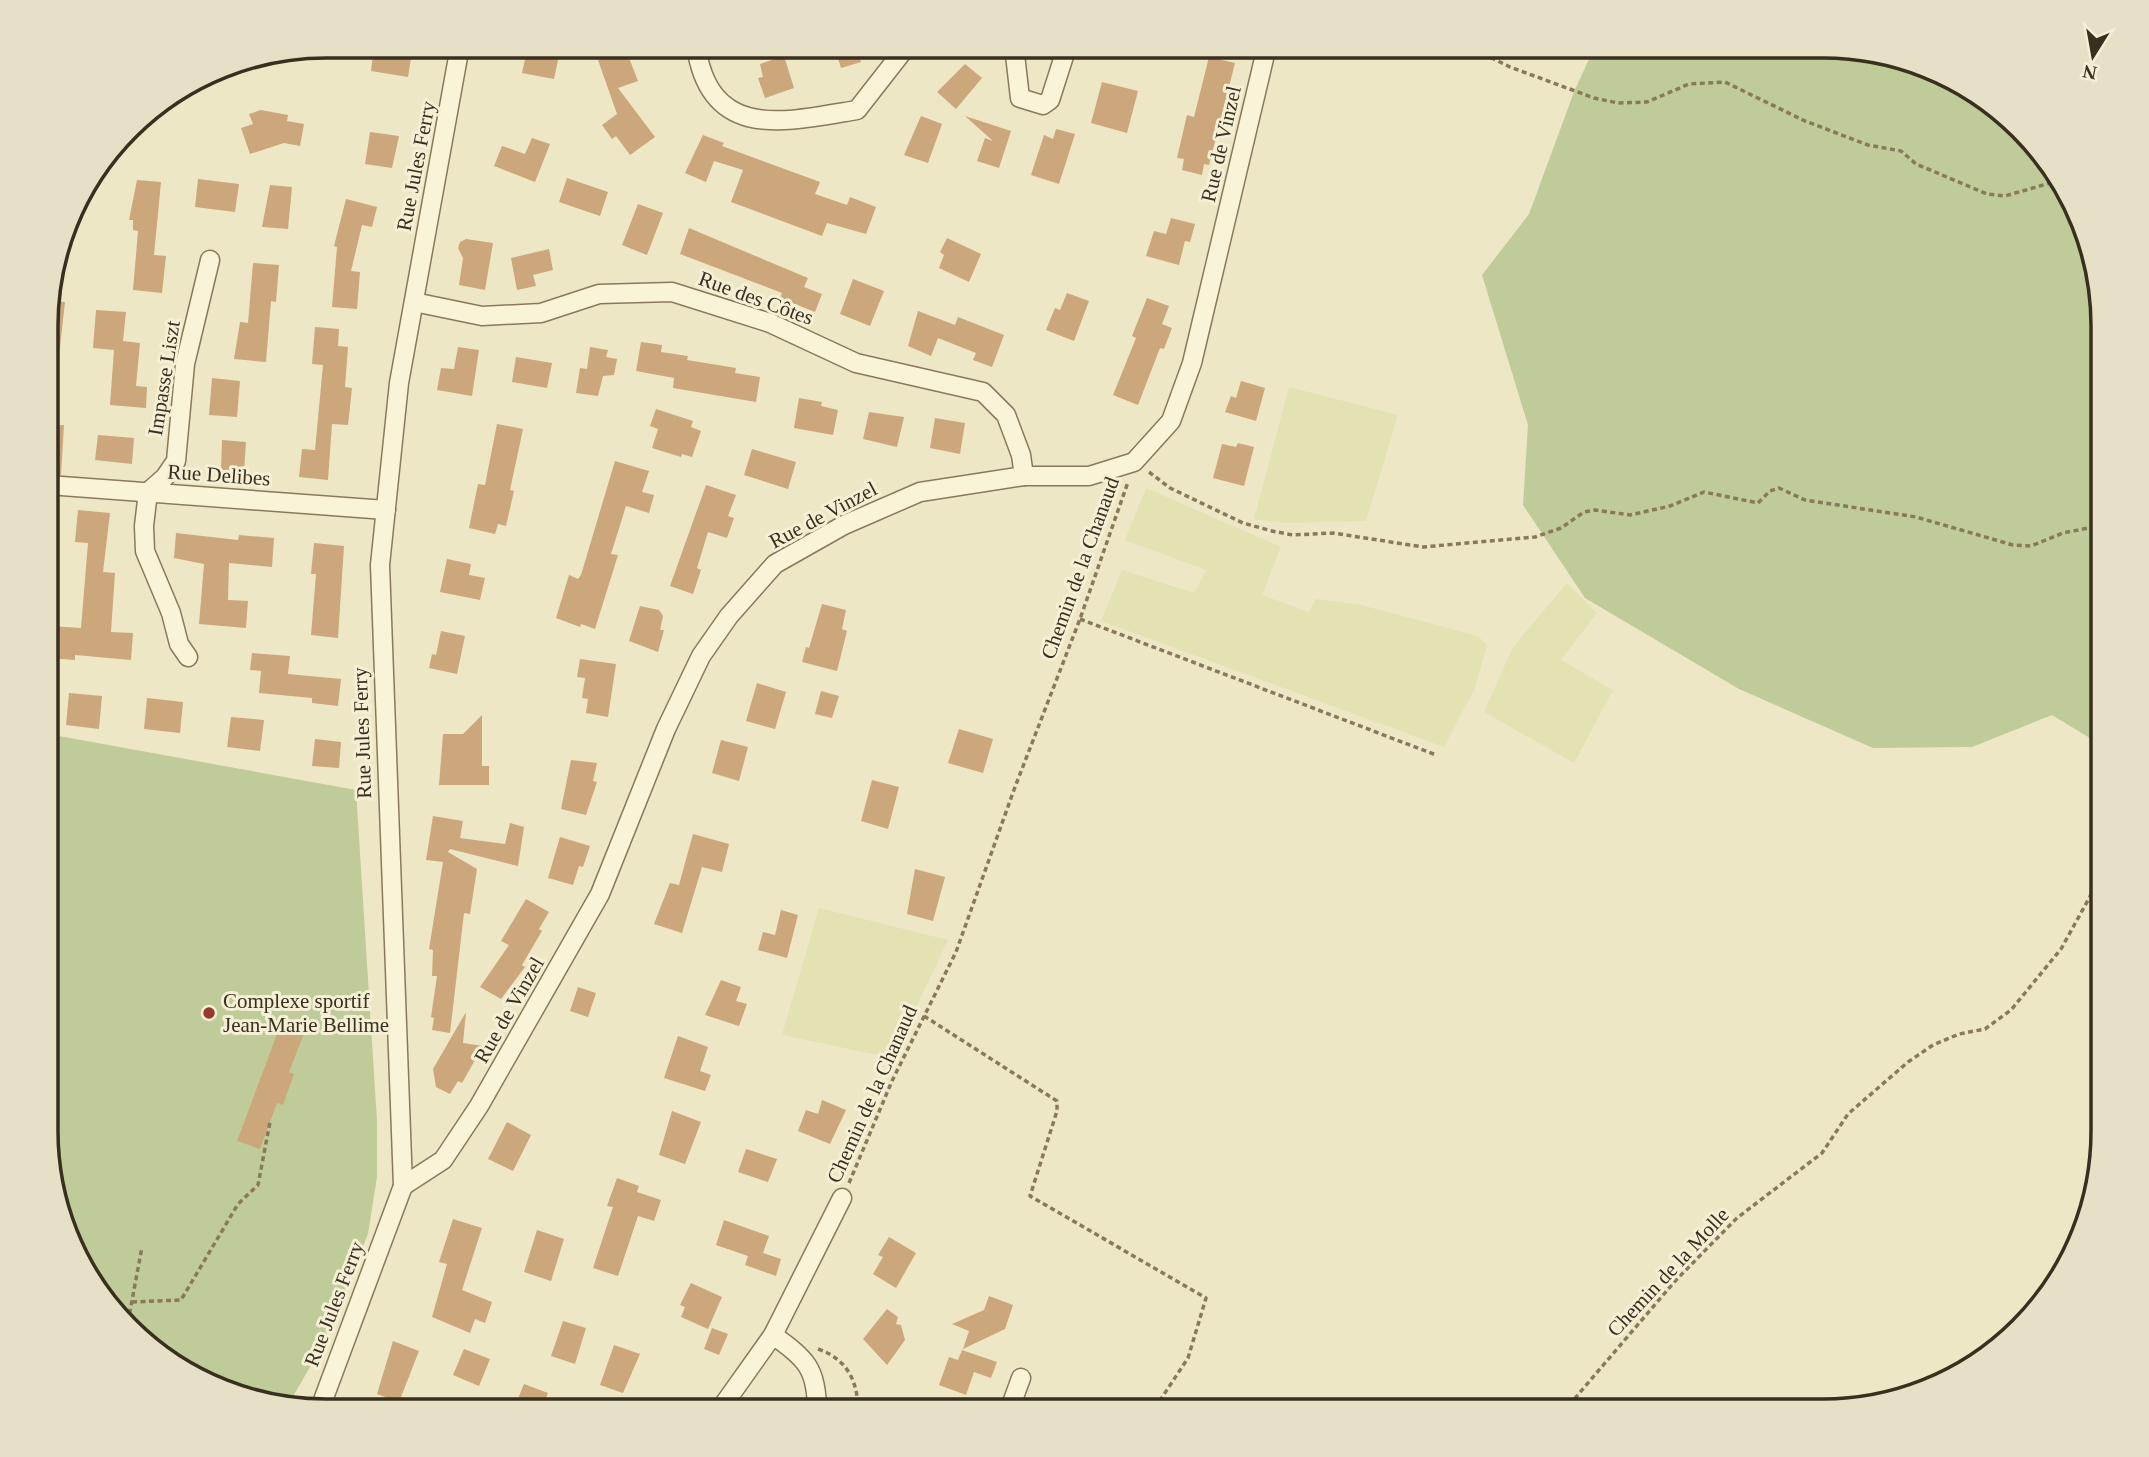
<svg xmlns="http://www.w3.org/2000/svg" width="2149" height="1457" viewBox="0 0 2149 1457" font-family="Georgia,serif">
<rect width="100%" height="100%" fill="#eee7c5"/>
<g fill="#e3e2b3">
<path d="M1289 387 1398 415 1366 521 1286 523 1254 519Z"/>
<path d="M1146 488 1281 547 1262 595 1309 612 1316 599 1361 605 1478 636 1487 645 1475 688 1444 747 1101 621 1122 570 1194 593 1206 570 1125 540Z"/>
<path d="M1567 583 1597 613 1561 660 1613 690 1574 763 1484 712 1513 647Z"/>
<path d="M819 908 948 940 892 1058 782 1035Z"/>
</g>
<g fill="#bfcc99">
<path d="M1595 46H1841L1914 61 1993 103 2074 202 2103 308V746L2052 715 1972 747 1873 748 1739 689 1585 598 1523 505 1528 425 1482 275 1529 214 1574 92Z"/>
<path d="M48 734 356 790 377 1121V1177L368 1234 322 1346 287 1407 235 1396 156 1354 83 1271 48 1167Z"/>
</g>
<g fill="#cca77b">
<path d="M374 46H401L400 50 412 52 408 77 371 71Z"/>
<path d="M528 46H561L554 79 522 73Z"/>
<path d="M834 46H856L861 62 841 68Z"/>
<path d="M626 50 638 81 618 88 655 137 630 155 616 136 612 139 602 125 617 114 598 60Z"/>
<path d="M784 56 794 88 765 98 758 78 763 77 760 64Z"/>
<path d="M1209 57 1235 63 1209 165 1204 164 1202 175 1182 170 1184 159 1177 158 1187 115 1194 117Z"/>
<path d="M965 64 982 78 956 109 937 92Z"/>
<path d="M1102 82 1138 91 1127 133 1091 123Z"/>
<path d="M261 110 288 115 287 121 304 124 300 146 284 143 250 154 241 128 253 124 249 114Z"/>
<path d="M921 116 942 124 928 163 904 155Z"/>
<path d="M965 116 1011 131 999 168 977 161 985 138 993 141Z"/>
<path d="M1056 129 1075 134 1059 184 1031 175 1044 135 1053 139Z"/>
<path d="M370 132 399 136 392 168 365 164Z"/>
<path d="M703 135 724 143 722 146 820 182 815 194 847 205 850 197 876 207 866 234 827 223 822 236 731 202 743 170 714 161 706 182 685 173Z"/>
<path d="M532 138 550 144 535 182 494 166 502 146 525 154Z"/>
<path d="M567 178 608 192 600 216 559 202Z"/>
<path d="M198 179 239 184 235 212 195 207Z"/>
<path d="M137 180 161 182 154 255 166 256 162 293 133 290 138 231 133 230V220H129Z"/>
<path d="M270 185 292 187 288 229 262 227Z"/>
<path d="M346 199 377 207 372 227 362 225 351 271 360 272 357 309 332 307 337 247 334 246Z"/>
<path d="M638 204 663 213 647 255 622 245Z"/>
<path d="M1171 218 1195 224 1190 242 1185 241 1179 265 1146 256 1154 231 1166 234Z"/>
<path d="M689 228 808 278 804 287 822 294 815 312 780 298 782 293 680 254Z"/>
<path d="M947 238 981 254 969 282 939 268 944 255 940 252Z"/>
<path d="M466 239 493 243 485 290 459 285 463 258 458 248 460 242Z"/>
<path d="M549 249 553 270 533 275 536 286 517 290 511 258Z"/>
<path d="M253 263 279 265 276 302 271 301 266 362 234 359 240 322 248 323Z"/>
<path d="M853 279 884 291 870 326 840 314Z"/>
<path d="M1067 293 1089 301 1074 341 1046 330 1055 308 1060 310Z"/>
<path d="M1147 298 1169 306 1162 324 1172 328 1164 349 1160 348 1138 405 1113 395 1136 338 1132 336Z"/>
<path d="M48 300 65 302 59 357 48 356Z"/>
<path d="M96 310 126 312 123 341 140 343 136 386 147 387 146 408 110 405 114 350 93 348Z"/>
<path d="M918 311 955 325 958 317 1004 335 992 367 973 360 976 353 938 338 931 356 908 346Z"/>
<path d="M315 327 339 329 338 346 348 347 345 387 352 388 348 425 332 424 328 480 299 477 302 449 315 450 323 365 312 364Z"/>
<path d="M641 342 662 345 661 352 688 356 687 360 736 368 735 373 760 377 756 402 673 388 674 378 636 371Z"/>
<path d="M458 347 479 350 472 396 437 390 441 368 454 369Z"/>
<path d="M590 347 608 350 606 357 617 359 614 375 603 376 598 396 576 393 580 368 587 369Z"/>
<path d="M516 357 552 363 547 388 512 382Z"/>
<path d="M212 378 240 381 237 417 209 415Z"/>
<path d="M1241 381 1265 388 1256 421 1225 412 1231 396 1236 398Z"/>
<path d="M799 398 822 402 821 406 838 410 833 435 794 428Z"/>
<path d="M656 409 693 421 691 427 701 431 692 457 682 454 681 457 652 448 658 429 650 426Z"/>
<path d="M869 412 904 417 897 447 863 439Z"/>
<path d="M935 418 965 423 960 454 930 448Z"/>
<path d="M497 424 523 429 510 490 514 491 506 526 498 524 495 534 469 528 478 484 485 485Z"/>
<path d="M48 425H64L61 475 48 474Z"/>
<path d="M98 435 134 438 132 464 95 460Z"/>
<path d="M222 440 246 442 244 471 221 470Z"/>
<path d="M1238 443 1254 447 1244 486 1213 478 1222 444 1236 447Z"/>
<path d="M752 449 796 462 788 489 744 475Z"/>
<path d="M615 461 649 471 642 492 654 495 649 513 626 506 611 554 618 555 595 629 581 624 580 627 556 618 569 575 578 579 581 575Z"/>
<path d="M706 485 736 495 728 516 734 518 727 538 708 532 697 568 701 570 693 594 670 586Z"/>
<path d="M78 510 110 513 103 572 115 573 111 632 133 633 131 660 75 655V660L48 658 51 626 81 628 88 543 75 542Z"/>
<path d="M176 533 238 540 239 535 274 538 272 567 229 563 228 600 248 601 246 628 199 624 204 564 174 558Z"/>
<path d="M314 543 344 546 338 638 311 635 316 574H311Z"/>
<path d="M447 559 471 564 469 575 485 578 480 600 440 592Z"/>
<path d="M822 604 846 610 842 629 847 631 837 671 802 662 806 647 809 648Z"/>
<path d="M640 606 659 610 663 616 660 630H664L658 652 629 641Z"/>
<path d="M441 631 465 636 457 674 429 668 432 654 436 655Z"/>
<path d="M252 653 290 656 288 674 341 679 338 706 312 703V698L259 693 261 671 250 670Z"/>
<path d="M580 659 616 664 608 717 586 713 588 699 582 698 585 678 577 677Z"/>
<path d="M757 683 786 692 775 729 746 721Z"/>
<path d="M821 691 839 696 832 718 815 714Z"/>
<path d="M69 693 102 696 99 729 66 725Z"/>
<path d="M147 698 183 702 180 733 144 729Z"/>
<path d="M482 715V766H489V785H439L443 734H463Z"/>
<path d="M231 717 264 720 260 751 227 747Z"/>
<path d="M959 729 993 739 983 773 948 763Z"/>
<path d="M315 739 341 742 339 768 312 766Z"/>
<path d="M721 740 748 747 739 781 712 773Z"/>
<path d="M571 760 597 763 593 781 597 782 586 815 561 809Z"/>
<path d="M872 780 899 787 888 829 861 821Z"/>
<path d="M433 816 463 821 460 838 505 844 510 823 524 827 518 866 450 849 448 852 477 869 470 914 464 913 450 1033 432 1030 434 1018 431 1017 437 976H432L433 950 429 949 443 862 426 860Z"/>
<path d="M693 834 729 844 722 872 702 867 682 933 654 924 670 883 679 885Z"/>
<path d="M560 837 590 846 583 867 579 866 573 885 548 878Z"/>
<path d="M915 869 945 877 933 921 907 914Z"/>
<path d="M526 899 549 912 539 929 542 931 522 965 525 967 501 999 480 987 509 945 501 941Z"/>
<path d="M781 910 798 915 787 958 758 950 763 932 775 935Z"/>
<path d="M721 980 741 987 736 1001 747 1004 739 1026 705 1015Z"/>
<path d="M578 987 596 993 588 1017 570 1011Z"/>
<path d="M466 1012 463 1043 483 1046 462 1083 458 1081 450 1094 436 1087 433 1069Z"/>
<path d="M283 1018 307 1026 289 1072 294 1074 283 1105 277 1103 260 1149 237 1141Z"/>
<path d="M678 1036 708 1047 700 1071 711 1075 705 1091 664 1078Z"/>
<path d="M822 1100 846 1110 830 1144 798 1131 806 1110 818 1114Z"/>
<path d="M672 1111 701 1122 685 1164 659 1155Z"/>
<path d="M507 1122 531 1135 513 1171 488 1159Z"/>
<path d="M746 1149 777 1159 768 1182 738 1172Z"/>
<path d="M617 1178 639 1186 637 1192 661 1200 654 1221 638 1216 618 1276 593 1268 613 1207 607 1206Z"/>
<path d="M453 1219 482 1228 462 1290 492 1302 485 1323 475 1319 470 1333 432 1317 447 1264 439 1262Z"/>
<path d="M724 1220 769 1236 763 1253 781 1259 776 1276 745 1265 748 1256 716 1245Z"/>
<path d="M537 1230 564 1239 551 1281 524 1272Z"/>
<path d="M889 1237 916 1253 896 1288 873 1274 883 1257 878 1255Z"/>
<path d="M691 1283 722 1297 708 1329 681 1317 685 1307 680 1305Z"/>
<path d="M989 1296 1013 1305 1005 1329 963 1349 969 1331 952 1324 984 1310Z"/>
<path d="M887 1309 898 1317 896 1324 901 1325 905 1340 887 1365 863 1339Z"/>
<path d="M563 1321 586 1328 575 1364 551 1356Z"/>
<path d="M712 1328 728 1334 719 1355 704 1349Z"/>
<path d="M393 1341 419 1351 399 1402 377 1394Z"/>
<path d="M614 1345 640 1354 623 1393 600 1385Z"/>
<path d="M464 1349 490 1359 479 1386 453 1375Z"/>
<path d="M962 1350 997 1362 991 1378 974 1372 966 1395 939 1385 949 1357 958 1360Z"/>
<path d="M524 1384 548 1393 541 1411H513Z"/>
</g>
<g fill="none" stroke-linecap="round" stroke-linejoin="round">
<defs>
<g id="minor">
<path d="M696 46C710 142 785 122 857 110L907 46"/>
<path d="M1014 46 1020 98 1043 105 1050 100 1065 53 1045 46"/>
<path d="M414 302 482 316 541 313 599 294 672 292 770 323 856 363 983 392 1006 415 1021 455 1024 476"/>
<path d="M48 485 386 510"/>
<path d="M188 657 179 644 171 613 145 551 144 526 148 492 165 477 176 461 185 364 210 260"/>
<path d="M403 1186 443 1160 479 1106 600 894 666 729 701 656 729 616 775 564 844 525 920 492 1024 476H1089L1134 462 1171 421 1192 363 1267 46"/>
<path d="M773 1335C806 1359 817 1368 817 1411"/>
<path d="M319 1411 403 1186 380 565 399 383 460 46"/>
<path d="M719 1411 773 1335 842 1198"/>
<path d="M1009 1411 1021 1378"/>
</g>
</defs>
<use href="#minor" stroke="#89795b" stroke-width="21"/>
<g stroke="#89795b" stroke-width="3.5" stroke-dasharray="5 3.5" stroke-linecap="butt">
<path d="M1468 46 1510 67 1594 98 1618 103 1647 102 1689 84 1725 82 1805 121 1868 145 1901 151 1916 164 1987 194 2005 196 2057 181"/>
<path d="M1149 472 1170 488 1243 523 1272 531 1293 535 1333 533 1423 547 1535 537 1561 528 1584 512 1595 510 1630 515 1670 506 1704 492 1758 503 1770 491 1779 488 1805 500 1916 517 2013 545 2031 546 2063 533 2103 525"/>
<path d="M1080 619 1436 755"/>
<path d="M924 1016 1057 1101V1111L1030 1196 1206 1298 1188 1358 1153 1411"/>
<path d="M849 1183 892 1081 956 952 1015 787 1080 619 1128 482"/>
<path d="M132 1302 181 1300 238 1204 258 1185 270 1122"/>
<path d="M128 1322 142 1247"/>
<path d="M818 1349C847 1359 858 1381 858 1411"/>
<path d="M1553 1411 1570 1404 1676 1280 1737 1218 1822 1153 1848 1114 1908 1062 1933 1045 1959 1034 1985 1029 2011 1010 2061 949 2103 873"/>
</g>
<use href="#minor" stroke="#f9f3d8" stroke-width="18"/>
</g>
<circle fill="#97392c" stroke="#f5f0d5" stroke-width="2.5" cx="209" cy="1013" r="7"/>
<g text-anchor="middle" stroke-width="6" stroke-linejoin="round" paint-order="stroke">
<g font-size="21" fill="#392f1f" stroke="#f5f0d5">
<text transform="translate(1221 144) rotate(-77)" y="7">Rue de Vinzel</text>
<text transform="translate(416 166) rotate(-79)" y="7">Rue Jules Ferry</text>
<text transform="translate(756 298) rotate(20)" y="7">Rue des Côtes</text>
<text transform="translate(164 378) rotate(-81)" y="7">Impasse Liszt</text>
<text transform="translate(219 475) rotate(4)" y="7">Rue Delibes</text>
<text transform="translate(823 515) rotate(-28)" y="7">Rue de Vinzel</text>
<text transform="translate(1080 568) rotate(-70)" y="7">Chemin de la Chanaud</text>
<text transform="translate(362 733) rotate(-92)" y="7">Rue Jules Ferry</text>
<text transform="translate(509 1010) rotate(-60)" y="7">Rue de Vinzel</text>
<text transform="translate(872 1094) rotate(-66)" y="7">Chemin de la Chanaud</text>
<text transform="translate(1668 1272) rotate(-47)" y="7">Chemin de la Molle</text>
<text transform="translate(334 1304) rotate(-69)" y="7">Rue Jules Ferry</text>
</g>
<g font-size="21" fill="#392f1f" stroke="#f5f0d5" text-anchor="start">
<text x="223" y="1008">Complexe sportif<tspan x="223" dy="24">Jean-Marie Bellime</tspan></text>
</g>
</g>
<path d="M0 0H2149V1457H0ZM326 58H1823A268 268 0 0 1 2091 326V1131A268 268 0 0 1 1823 1399H326A268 268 0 0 1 58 1131V326A268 268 0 0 1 326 58Z" fill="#e6e1c6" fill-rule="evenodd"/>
<path fill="none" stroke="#392f1f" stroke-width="3.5" d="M326 58H1823A268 268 0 0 1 2091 326V1131A268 268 0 0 1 1823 1399H326A268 268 0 0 1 58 1131V326A268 268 0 0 1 326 58Z"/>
<g transform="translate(2093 56) rotate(191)" stroke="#f5f0d5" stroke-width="5" paint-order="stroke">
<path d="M0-5L12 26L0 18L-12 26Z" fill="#392f1f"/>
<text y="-10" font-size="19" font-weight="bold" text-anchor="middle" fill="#392f1f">N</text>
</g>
</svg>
